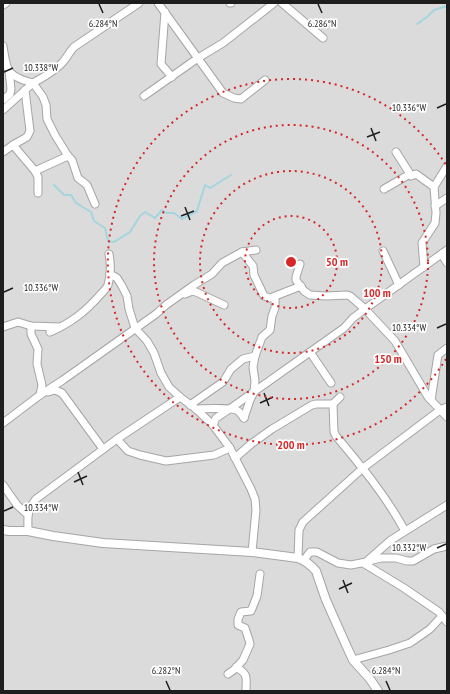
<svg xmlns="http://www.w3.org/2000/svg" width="450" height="694" viewBox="0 0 450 694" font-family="'PT Sans Narrow',sans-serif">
<rect width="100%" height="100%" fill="#efeae3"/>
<rect fill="#dcdbdb" x="3" y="3" width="444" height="688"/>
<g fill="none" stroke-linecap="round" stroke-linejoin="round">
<g stroke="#a3d5de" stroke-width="2">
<path d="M417 24 427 17 434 10 447 6"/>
<path d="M54 185 64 195H71L76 203 91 212 94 221 105 228 108 241 114 242 130 232 140 216 145 212 155 218 162 210 166 213H174L182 219 197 211 205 185 210 188 231 175"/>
</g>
<defs>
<g id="minor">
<path d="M158 3 223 93 234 98 241 99 265 80"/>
<path d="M230 3H231"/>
<path d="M282 3 323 38"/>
<path d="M3 5 6 3"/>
<path d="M165 12 161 64 172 77"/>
<path d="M3 46C4 53 5 62 8 69 12 77 25 81 33 83 42 78 55 71 62 63 67 58 69 52 74 47L139 3"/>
<path d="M144 96 198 58 223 43 274 3"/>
<path d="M3 100 10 94 11 89 9 71"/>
<path d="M3 110 33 83 43 97 46 105 47 119 55 135 68 156 72 160 78 178 87 185 95 204"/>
<path d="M13 145 35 171 38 177V193"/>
<path d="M3 152 13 145 27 137 30 131 25 90"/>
<path d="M396 152 410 174"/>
<path d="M35 171 68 156"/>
<path d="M384 189 410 174 411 176 416 174 434 187"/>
<path d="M435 206 447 198"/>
<path d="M383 251 399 285"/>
<path d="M242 252 253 266 254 275 264 296 270 298 301 286"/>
<path d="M443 253 444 258 447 263"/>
<path d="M300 264 296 277V280L304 291 310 295 326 296 347 295 350 296 365 309 395 341 428 397 447 417"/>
<path d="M424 267 422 243 435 223 436 213 434 187 447 166"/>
<path d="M110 274 117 278 122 286 127 296 129 309 135 328 147 341 154 353 161 373 169 387 180 397 196 409 213 425 230 448 251 489 255 499 256 510 252 552"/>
<path d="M185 294 192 291 196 292 224 305"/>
<path d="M31 326V334L38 349 37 364 42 385 40 395"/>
<path d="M3 327 18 322 31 326 60 327"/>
<path d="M50 332C71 323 85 312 100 295 103 292 106 289 108 285 111 275 111 265 109 254"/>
<path d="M310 352 331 383"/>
<path d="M48 392 55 390 62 393 103 449"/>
<path d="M340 397 333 404 334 432 336 436C362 467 386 496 405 531"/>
<path d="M431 400 438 355 447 348"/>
<path d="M190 405 223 382 231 369 243 359 255 356"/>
<path d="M196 409C204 409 233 407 238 411 240 412 242 416 244 418"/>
<path d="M244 418 250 400 254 392 255 381 253 367 255 356 262 337 270 330 272 316 275 308V297"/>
<path d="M3 423 40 395 63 380 156 314 166 305 194 285 212 274 222 263 242 252 256 250"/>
<path d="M213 425 216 418 231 408 344 328 353 318 365 309 447 250"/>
<path d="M117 439 128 451 140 455 166 461 214 455 230 448"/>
<path d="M235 458 251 444 272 429 312 405 316 404H333"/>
<path d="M3 485 17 505 28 515"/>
<path d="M28 531C28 515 26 512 36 499L117 439 180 397"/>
<path d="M298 558 299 530 303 522 363 468 440 410 447 407"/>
<path d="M304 560 310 552H317L338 563 351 565 366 562 391 540 447 505"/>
<path d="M369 561 381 558H396L407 561H413L434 549 447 546"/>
<path d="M363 563 404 588 439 612 447 622"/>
<path d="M353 660 389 650 410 643 430 629 442 616"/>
<path d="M236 667C249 675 246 677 246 691"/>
<path d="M228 674 235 669 243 660 250 644 249 640 245 628 238 625V619L241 612 251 611 257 596 260 574"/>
</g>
<path id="tertiary" d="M3 530 9 531H28L53 536 103 543 252 552 298 558C306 561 310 564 316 571L326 600 346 645 353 660 370 679 378 691"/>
</defs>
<use href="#minor" stroke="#a5a5a5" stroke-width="9"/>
<use href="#tertiary" stroke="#a5a5a5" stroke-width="10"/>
<use href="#minor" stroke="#fff" stroke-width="7"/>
<use href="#tertiary" stroke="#fff" stroke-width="8"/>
</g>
<path fill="none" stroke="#1e1e1e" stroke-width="1.5" d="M99 4 103 13M318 4 322 13M4 72 13 68M437 108 446 104M371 128 376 141M367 137 380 132M185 207 190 220M181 216 194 211M4 292 13 288M437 328 446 324M264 393 269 406M260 403 273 397M78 472 83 485M74 482 87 476M4 511 13 507M437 548 446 544M343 580 348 593M339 589 352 583M166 681 170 690M386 681 390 690"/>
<g fill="none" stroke="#d62828" stroke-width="2" stroke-dasharray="2 4">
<circle cx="291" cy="262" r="46"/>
<circle cx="291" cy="262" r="91"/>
<circle cx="291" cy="262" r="137"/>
<path d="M446 359A183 183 0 1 1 446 165"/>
</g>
<g font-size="10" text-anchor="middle" fill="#1e1e1e" stroke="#fff" stroke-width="3.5" stroke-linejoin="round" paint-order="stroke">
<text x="103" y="27">6.284°N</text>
<text x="322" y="27">6.286°N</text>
<text x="41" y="71">10.338°W</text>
<text x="409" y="111">10.336°W</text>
<text x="41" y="291">10.336°W</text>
<text x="409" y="331">10.334°W</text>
<text x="41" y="511">10.334°W</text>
<text x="409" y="551">10.332°W</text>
<text x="166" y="674">6.282°N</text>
<text x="386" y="674">6.284°N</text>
</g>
<circle cx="291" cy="262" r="6" fill="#d62828" stroke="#fff" stroke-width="2"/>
<g font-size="12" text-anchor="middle" font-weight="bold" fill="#d62828" stroke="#fff" stroke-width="3.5" stroke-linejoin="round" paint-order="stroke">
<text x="337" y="266">50 m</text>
<text x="377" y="297">100 m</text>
<text x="388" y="363">150 m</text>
<text x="291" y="449">200 m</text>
</g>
<rect width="450" height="694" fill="none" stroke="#1e1e1e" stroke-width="8"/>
</svg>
